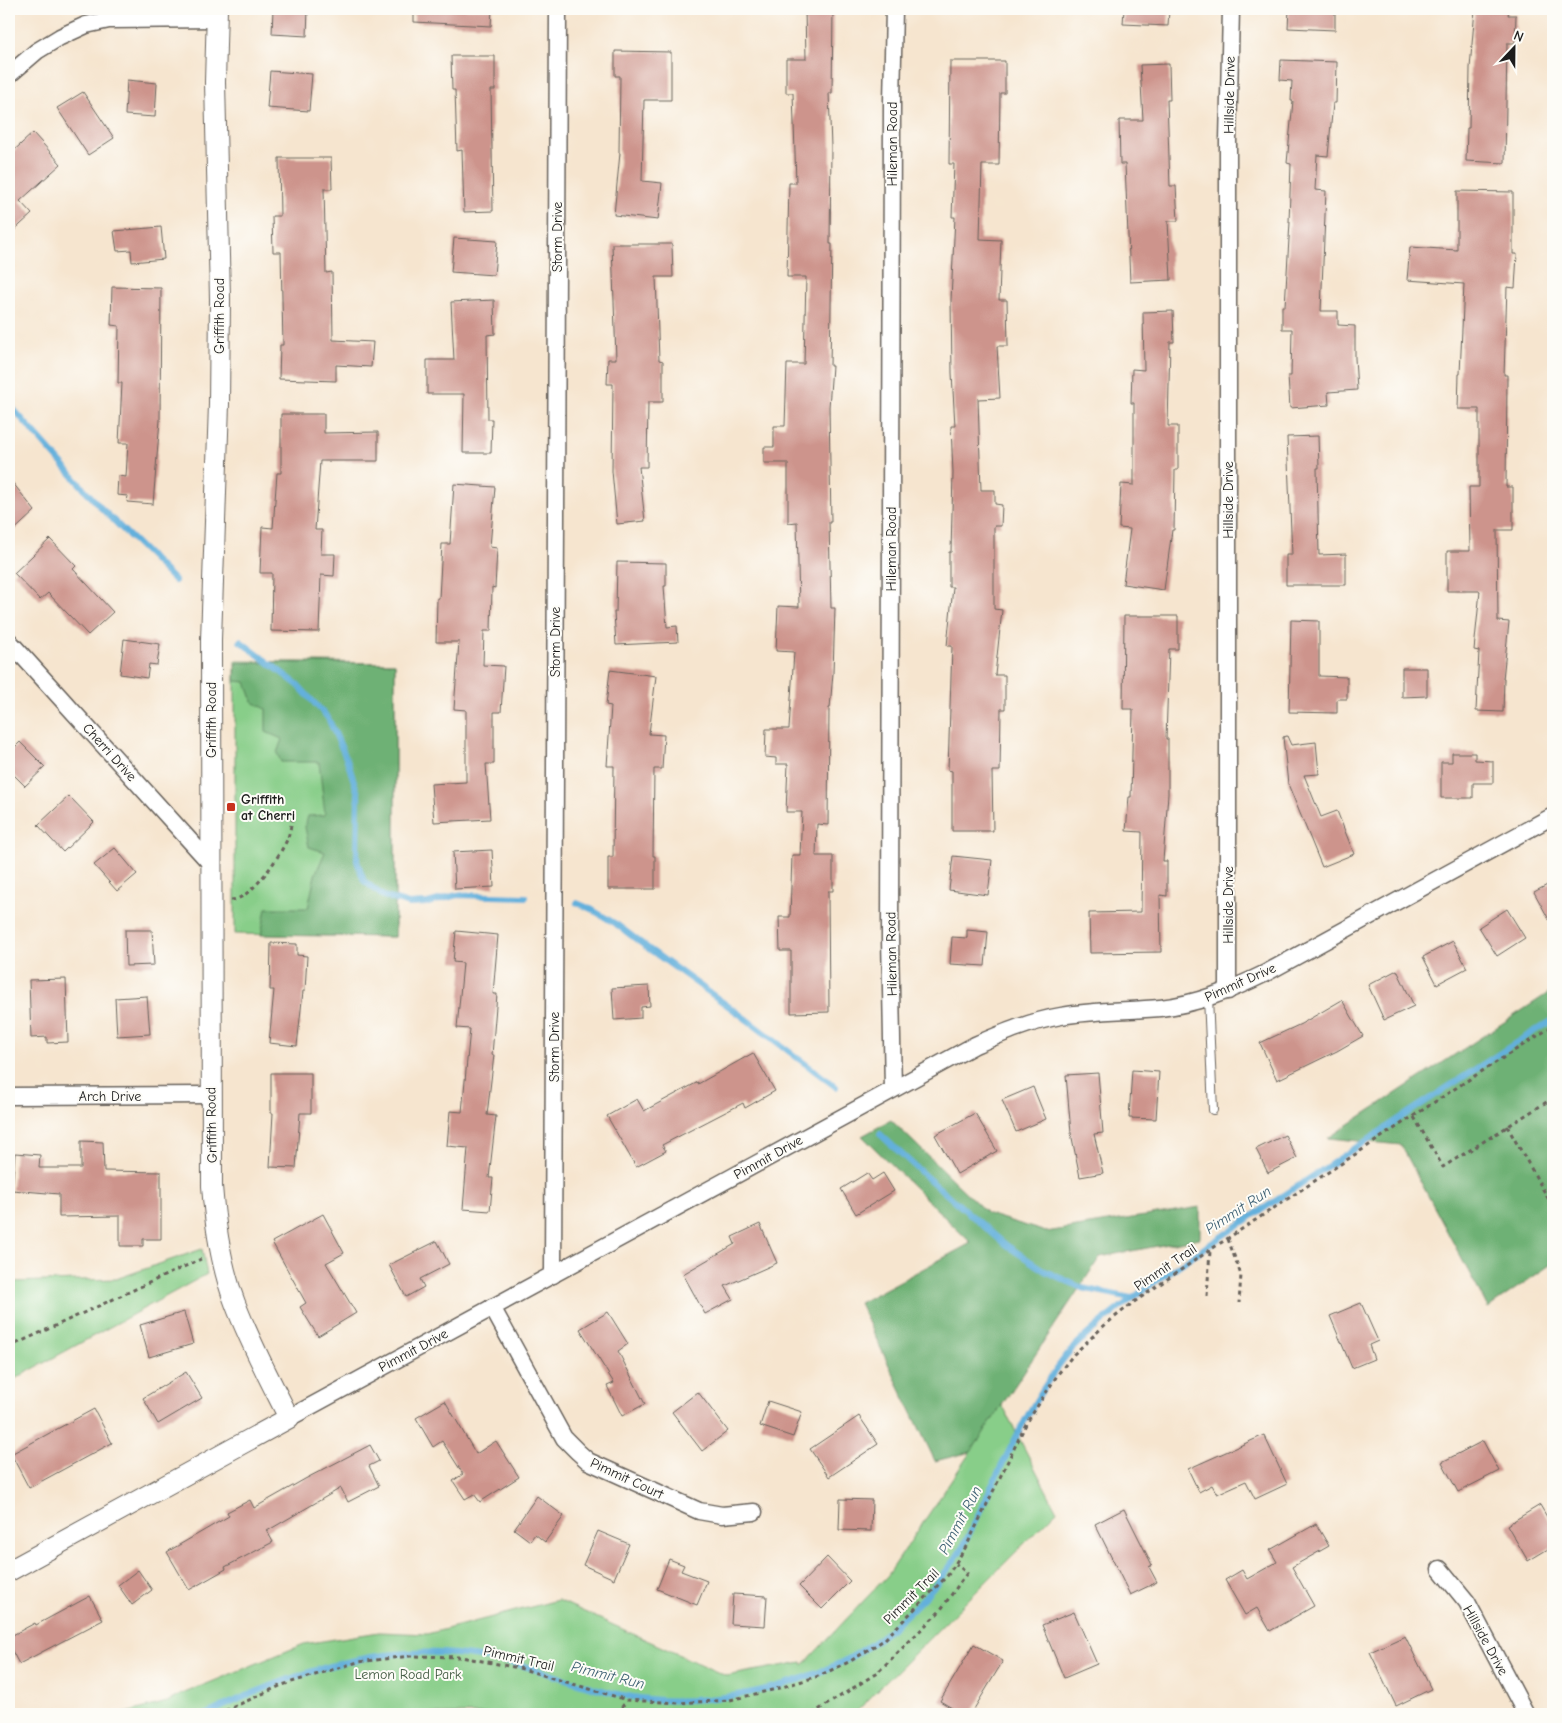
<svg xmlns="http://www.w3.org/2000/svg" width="1562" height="1723" viewBox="0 0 1562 1723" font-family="'Comic Neue',sans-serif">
<rect width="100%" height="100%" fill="#fdfcf7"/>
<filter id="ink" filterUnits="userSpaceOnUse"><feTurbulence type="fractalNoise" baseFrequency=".02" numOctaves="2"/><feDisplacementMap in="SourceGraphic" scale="10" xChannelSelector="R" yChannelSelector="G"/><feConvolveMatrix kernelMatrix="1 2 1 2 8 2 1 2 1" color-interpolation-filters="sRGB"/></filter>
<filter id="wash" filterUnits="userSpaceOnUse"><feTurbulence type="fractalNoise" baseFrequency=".0096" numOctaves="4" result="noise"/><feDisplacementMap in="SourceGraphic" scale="20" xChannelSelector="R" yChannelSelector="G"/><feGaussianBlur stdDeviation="1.12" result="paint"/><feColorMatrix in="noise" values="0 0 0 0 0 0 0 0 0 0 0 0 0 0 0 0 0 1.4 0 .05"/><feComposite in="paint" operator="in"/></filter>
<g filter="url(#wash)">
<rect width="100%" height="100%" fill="#f6e5cf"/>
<g fill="#88ce89" stroke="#527552">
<path d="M235 661 395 663V937L235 934Z"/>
<path d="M202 1249 207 1274 9 1382V1282L116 1279Z"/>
<path d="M1002 1405 1057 1511 854 1714H122L167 1702 182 1694 304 1644 379 1632 427 1634 558 1600 726 1676 802 1662 803 1665 888 1575Z"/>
</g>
<g fill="#6eb175" stroke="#456648">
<path d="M236 663H395V937L261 935 266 908H308L315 875 325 852 309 847 305 827 308 816 325 815 319 762H281L277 753 282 739 266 732V709L253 702 246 682 235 681Z"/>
<path d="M1553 990V1263L1488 1308 1401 1145 1328 1138Z"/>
<path d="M891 1120 988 1214 1046 1232 1200 1207V1238L1100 1257 971 1452 935 1461 859 1303 971 1243 862 1136Z"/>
</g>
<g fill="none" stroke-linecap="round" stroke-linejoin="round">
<g stroke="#63b0dc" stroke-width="6">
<path d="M9 404 102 509 175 581"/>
<path d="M240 641 298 685 328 718 347 760 358 794 357 861 364 881 383 896 409 904 428 903 457 895 526 897"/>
<path d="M577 903 591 909 616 924 649 949 742 1016 836 1087"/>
<path d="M880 1134 924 1175 1006 1245 1045 1271 1082 1288 1131 1298"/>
<path d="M207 1714C270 1684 339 1656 410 1653 444 1651 491 1657 524 1666 558 1676 592 1689 627 1696 693 1709 782 1692 842 1662 886 1640 942 1585 965 1543 972 1528 979 1513 986 1498 1004 1461 1021 1424 1043 1389 1052 1375 1061 1361 1072 1349 1101 1320 1135 1296 1168 1273 1211 1243 1255 1214 1298 1186 1358 1146 1417 1107 1477 1068 1502 1052 1527 1035 1553 1020"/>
</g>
</g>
<g id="blocks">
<g fill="#cd948c">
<path d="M273 9H308L307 36 272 34Z"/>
<path d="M414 9H492L491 26 414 22Z"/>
<path d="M805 9H833L832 93H829L831 147 830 244H832L830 366H832L829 407 831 522H829L831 608H835L833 673 830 708H829L828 825 817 824 816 856H833V891H828L829 1012 791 1013V951H780L779 917H790L792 855H800L802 812H786L788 764H776V758L765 757 766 729H789L794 652 776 651 778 606 799 607 797 522 788 523V463H764V447H774V426H785L787 364H804L806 277H787L789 183H796L793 93H786V59H806Z"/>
<path d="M1124 9H1169L1168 26 1123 24Z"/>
<path d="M1289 9H1335V30L1288 28Z"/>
<path d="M1475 9H1509L1508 15H1516L1515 43H1507L1505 163 1466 161 1467 128H1469L1470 68Z"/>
<path d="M615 51 671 52V100H644L642 181 662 183 658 220 614 215 620 153H619L620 76H615Z"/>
<path d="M451 56H495V90H491L493 211 464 212 462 150 457 151 455 90H452Z"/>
<path d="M1281 60 1337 62 1336 103H1333L1328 156 1317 155 1315 190 1326 191 1321 311H1338V325L1355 326V358L1357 390 1328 392 1329 405 1290 408 1288 376H1291L1292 329H1282V306H1285L1290 222H1289L1291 164 1287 163 1293 101H1291L1292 81 1280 80Z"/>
<path d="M950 61H1005V93H1000L999 165H982L980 239 1001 240 999 300H1007L1008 346H997L1000 398 978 399 981 490H995V504L1002 505 1001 526H994V609L1002 610 995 675H1005V709H1001L1000 771H992L993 831H952V771L948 770 952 646H947L953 587H949V552H951L953 473 951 426H955L952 373 951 300 955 217H952L954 164H949Z"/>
<path d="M1169 64 1170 100H1167L1170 186H1176L1178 221H1168L1171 280 1130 282 1125 164H1120L1119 120H1143L1140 65Z"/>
<path d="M270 71 312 74 309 111 267 108Z"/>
<path d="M127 80 157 83 155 117 125 115Z"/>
<path d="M83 92 114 138 88 155 57 108Z"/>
<path d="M33 133 61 164 20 201 32 214 9 235V155Z"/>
<path d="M279 158H331L332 189H324L326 273 332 272 333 340 373 342 371 367 336 365V381L279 379 280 345H283L281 252H273L272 216H280Z"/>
<path d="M1457 191 1513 192V254H1517L1515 288 1507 287 1504 375H1507L1506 487H1513V530H1497L1498 621 1509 622 1503 679H1504L1503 712 1476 711 1479 651 1474 650 1480 591H1447V551H1470L1469 487H1479V409H1458L1459 374H1460L1464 284 1407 280 1410 247 1457 250Z"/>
<path d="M161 227 164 259 132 262 131 250 117 251 114 231Z"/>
<path d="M454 238 497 241 494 275 451 272Z"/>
<path d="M612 244H672L673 277H656L659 360 663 361V402H648L647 467H639L645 521 617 524 612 471 613 384H607L608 359H616Z"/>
<path d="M112 287 161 288 160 420 153 504 127 502 128 496 117 495 118 476 126 477 128 443H119L122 383H118L119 326 111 325Z"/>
<path d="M494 300 495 334 487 335 488 419H492L491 453H463L464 394H427V360H454L451 302Z"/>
<path d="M1173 311 1174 342H1170L1168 426H1178V470H1175L1174 530H1172L1164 590 1123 584 1130 529 1119 528 1121 484 1134 485V403H1131L1132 369 1144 370 1143 312Z"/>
<path d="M281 414H324V433L378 432V461H320L315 530H322L321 554H335L334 576 321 575 319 632 271 631 272 573H260L262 527 273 528 277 473H281Z"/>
<path d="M1318 436 1319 468H1317L1319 555 1346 554V585H1286V555H1292L1287 437Z"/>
<path d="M9 478 35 511 9 535Z"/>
<path d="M454 484 495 487 490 547 497 548 495 588 492 587 491 631H484L483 665 504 666 501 712H494V764H486L490 819 434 822 431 784 466 782V710L454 709 459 642H436L437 598H439L442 544H450Z"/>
<path d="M50 539 76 566 73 569 113 612 88 635 48 593 40 600 14 573Z"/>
<path d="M617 562 666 563V586H664L667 627 677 626 678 642 616 645 614 612H616Z"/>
<path d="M1124 616H1178V649H1169L1166 739H1168V794L1163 861H1167V896L1160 895 1161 952 1090 953 1089 913 1141 912 1142 832 1126 831 1129 797H1131L1133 709H1123Z"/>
<path d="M1291 620 1319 621V676L1347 677V699H1337V713L1289 712Z"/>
<path d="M124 639 160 644 157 665 149 664 147 678 120 674Z"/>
<path d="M1402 668H1427V696L1402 697Z"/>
<path d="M610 670 656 676 649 734 664 735 662 769H654L653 856H655V889H608V857H613L614 766H607L611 706 606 705Z"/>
<path d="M1287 736 1291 745 1316 742 1319 774 1304 775 1321 817 1337 811 1354 854 1322 867 1288 784 1283 737Z"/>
<path d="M20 742 45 767 25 786 9 770V753Z"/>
<path d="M1452 753H1475V760L1493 761V783H1473V798H1441V762H1452Z"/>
<path d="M69 796 94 822 63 852 38 825Z"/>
<path d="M115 848 137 874 117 891 94 865Z"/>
<path d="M492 850 494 887 455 889 453 852Z"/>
<path d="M953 856 992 860 988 895 949 890Z"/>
<path d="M1553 882V927L1534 892Z"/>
<path d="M1507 909 1525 938 1497 956 1479 927Z"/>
<path d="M125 930H152L154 965 126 966Z"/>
<path d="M967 930 988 932 985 966 950 964 952 937 967 938Z"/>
<path d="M456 931 498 935 493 994H497L492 1055H494L487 1115 496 1116 489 1178H493L490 1211 463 1209 468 1148 447 1146 450 1111 462 1112 470 1029 457 1028 463 963 453 962Z"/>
<path d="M1453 941 1467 968 1437 984 1423 957Z"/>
<path d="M271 943 297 944V955L307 956 305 991H303L297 1046 269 1043 274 990H270Z"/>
<path d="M1397 970 1414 1006 1384 1020 1368 985Z"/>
<path d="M66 979 68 1042 47 1043V1037L31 1038 29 980Z"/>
<path d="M649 986 650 1006 641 1007V1018L614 1020 612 988Z"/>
<path d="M147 996 150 1034 117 1036 115 998Z"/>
<path d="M1342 1000 1363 1036 1337 1051 1277 1080 1260 1043 1301 1024Z"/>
<path d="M753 1053 775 1091 745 1108 743 1103 662 1145 666 1151 636 1167 607 1116 637 1099 644 1111 698 1082V1084Z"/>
<path d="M1132 1070 1159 1072 1156 1119 1129 1118Z"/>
<path d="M271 1073H311V1113H300L296 1168 270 1167 273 1113H271Z"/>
<path d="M1098 1073 1103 1133 1094 1134 1103 1173 1080 1177 1071 1133 1066 1075Z"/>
<path d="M1033 1087 1046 1119 1016 1132 1002 1100Z"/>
<path d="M975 1113 997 1151 957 1174 935 1135Z"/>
<path d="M1285 1135 1297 1158 1268 1173 1256 1149Z"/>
<path d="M81 1141 103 1142 104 1171 161 1172V1239H143V1246H120V1216L59 1217V1194L12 1190 15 1153 40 1155 39 1168H81Z"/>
<path d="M867 1173 872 1180 883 1173 894 1191 856 1214 841 1189Z"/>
<path d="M323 1214 344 1253 326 1263 356 1313 318 1336 300 1307 306 1303 272 1242Z"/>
<path d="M760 1224 777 1263 725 1286 733 1299 705 1314 683 1274 735 1244 732 1237Z"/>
<path d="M437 1241 449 1264 420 1279 424 1287 406 1297 389 1265Z"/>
<path d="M1361 1303 1378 1341 1369 1345 1374 1359 1352 1368 1330 1316Z"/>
<path d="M184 1312 193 1344 149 1357 140 1325Z"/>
<path d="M608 1312 628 1344 618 1351 645 1404 622 1416 607 1386 614 1383 580 1329Z"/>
<path d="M186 1372 202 1398 158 1424 143 1398Z"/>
<path d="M698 1392 728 1431 702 1451 672 1412Z"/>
<path d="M445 1401 476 1454 496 1441 519 1477 480 1502 474 1494 465 1499 453 1481 463 1474 442 1441 433 1447 416 1418Z"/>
<path d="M768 1401 802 1412 793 1437 760 1426Z"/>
<path d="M94 1409 112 1443 29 1488 11 1454Z"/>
<path d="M859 1416 878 1444 829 1477 810 1449Z"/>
<path d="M1264 1435 1287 1484 1255 1499 1246 1481 1217 1494 1212 1485 1199 1492 1188 1469Z"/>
<path d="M1483 1441 1499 1471 1458 1492 1442 1462Z"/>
<path d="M370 1445 379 1461 369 1466 379 1486 348 1502 341 1488 267 1531 273 1542 225 1567 226 1569 189 1590 167 1552 229 1516 227 1512 250 1500 254 1508 305 1479Z"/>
<path d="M537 1496 564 1516 545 1542 535 1534 530 1541 514 1529Z"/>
<path d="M840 1499 872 1500 871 1531 839 1530Z"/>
<path d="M1540 1505 1553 1527V1546L1528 1561 1507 1525Z"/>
<path d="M1124 1509 1152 1565 1149 1567 1157 1582 1130 1595 1095 1524Z"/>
<path d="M1316 1524 1329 1546 1292 1567 1314 1606 1270 1631 1257 1608 1245 1615 1225 1580 1242 1570 1247 1579 1277 1562 1270 1550Z"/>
<path d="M598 1531 629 1544 614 1579 583 1565Z"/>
<path d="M827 1557 850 1581 822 1609 799 1586Z"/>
<path d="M669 1559 684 1565 681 1571 707 1581 697 1605 657 1589Z"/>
<path d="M138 1570 152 1590 132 1605 118 1585Z"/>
<path d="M733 1594 767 1596 765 1626 731 1624Z"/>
<path d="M90 1596 103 1620 19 1664 9 1645V1637L35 1623 36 1625Z"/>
<path d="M1074 1612 1097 1664 1064 1678 1042 1625Z"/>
<path d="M1405 1636 1431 1689 1396 1706 1370 1652Z"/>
<path d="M974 1644 1003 1661 971 1714H962L940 1701Z"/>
</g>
</g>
</g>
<g filter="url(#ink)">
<use href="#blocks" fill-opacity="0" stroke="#68625b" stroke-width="1"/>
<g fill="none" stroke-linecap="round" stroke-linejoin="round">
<defs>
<path id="service" d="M1208 997 1213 1110"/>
<g id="minor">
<path d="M9 75 37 51 60 37 86 25 109 20 217 19"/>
<path d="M9 641 211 864"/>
<path d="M1228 991V141L1231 9"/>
<path d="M893 1089 890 938 892 102 894 9"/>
<path d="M9 1096 211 1095"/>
<path d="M553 1275 558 9"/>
<path d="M492 1307 564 1438 578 1452 588 1461 699 1511 722 1515 754 1512"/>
<path d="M289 1418 975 1045C1003 1033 1031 1021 1061 1016 1094 1010 1127 1011 1160 1008 1197 1004 1231 990 1264 974L1553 816"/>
<path d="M1440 1569 1467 1602 1526 1714"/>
</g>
<path id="tertiary" d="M9 1571 289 1418C270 1380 250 1343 235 1303 221 1266 215 1225 212 1186L211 640 219 404 220 299 215 82 217 9"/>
</defs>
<use href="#service" stroke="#68625b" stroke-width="10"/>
<use href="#minor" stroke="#68625b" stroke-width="19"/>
<use href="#tertiary" stroke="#68625b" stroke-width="22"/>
<g stroke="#68625b" stroke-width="3" stroke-dasharray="4 4" stroke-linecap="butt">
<path d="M231 900C251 900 279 857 287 840 290 833 291 824 293 817"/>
<path d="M1414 1117 1443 1167 1553 1098"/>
<path d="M1507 1126 1553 1207"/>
<path d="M1228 1239 1241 1275 1239 1303"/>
<path d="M1207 1296 1210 1251"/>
<path d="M9 1347 201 1259"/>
<path d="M218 1714 282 1685 358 1662 410 1656 461 1657 519 1668 627 1700 679 1703 730 1700 772 1690 816 1677 849 1662 884 1640 948 1575 967 1545 1026 1424 1058 1374 1074 1354 1106 1324 1134 1302 1210 1250 1462 1084 1553 1026"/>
<path d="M617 1714 627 1700"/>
<path d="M812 1714 877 1673 939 1612 967 1573 956 1564"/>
</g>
<use href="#service" stroke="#fff" stroke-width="8"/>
<use href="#minor" stroke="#fff" stroke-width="16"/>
<use href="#tertiary" stroke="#fff" stroke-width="20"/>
</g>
</g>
<rect fill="#c8321e" stroke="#fdfcf7" stroke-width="2" x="226" y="802" width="10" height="10" rx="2.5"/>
<g text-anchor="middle" stroke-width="4" stroke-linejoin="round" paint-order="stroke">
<g font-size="14" fill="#1c1c1c" stroke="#fdfcf7">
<text transform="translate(1229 95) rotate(-89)" y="5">Hillside Drive</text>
<text transform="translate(892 144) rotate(-90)" y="5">Hileman Road</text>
<text transform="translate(557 237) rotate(-90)" y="5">Storm Drive</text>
<text transform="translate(219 316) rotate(-90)" y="5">Griffith Road</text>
<text transform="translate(1228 500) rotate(-90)" y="5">Hillside Drive</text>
<text transform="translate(891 549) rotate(-90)" y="5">Hileman Road</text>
<text transform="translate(555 642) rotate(-90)" y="5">Storm Drive</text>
<text transform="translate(211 720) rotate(-90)" y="5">Griffith Road</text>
<text transform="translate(110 752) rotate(48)" y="5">Cherri Drive</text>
<text transform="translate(1228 905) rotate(-90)" y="5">Hillside Drive</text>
<text transform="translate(891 954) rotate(-91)" y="5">Hileman Road</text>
<text transform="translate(1240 982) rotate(-24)" y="5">Pimmit Drive</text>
<text transform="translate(554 1047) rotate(-90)" y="5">Storm Drive</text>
<text x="110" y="1101">Arch Drive</text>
<text transform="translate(211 1125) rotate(-91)" y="5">Griffith Road</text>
<text transform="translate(768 1157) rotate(-29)" y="5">Pimmit Drive</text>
<text transform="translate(1165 1267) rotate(-34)" y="5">Pimmit Trail</text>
<text transform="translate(413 1350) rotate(-28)" y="5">Pimmit Drive</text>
<text transform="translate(627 1478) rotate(25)" y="5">Pimmit Court</text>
<text transform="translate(911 1596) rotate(-45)" y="5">Pimmit Trail</text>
<text transform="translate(1486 1640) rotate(61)" y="5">Hillside Drive</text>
<text transform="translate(519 1658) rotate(13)" y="5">Pimmit Trail</text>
</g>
<g font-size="14" font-weight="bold" fill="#1c1c1c" stroke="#fdfcf7" text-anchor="start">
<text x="241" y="804">Griffith<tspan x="241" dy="16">at Cherri</tspan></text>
</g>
<g font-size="14" fill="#425a42" stroke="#fdfcf7">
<text x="408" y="1679">Lemon Road Park</text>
</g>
<g font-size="15" font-style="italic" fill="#3c5f72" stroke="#fdfcf7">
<text transform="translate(1238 1210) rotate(-33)" y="5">Pimmit Run</text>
<text transform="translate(960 1520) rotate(-62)" y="5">Pimmit Run</text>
<text transform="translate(608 1675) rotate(14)" y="5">Pimmit Run</text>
</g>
</g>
<rect width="1562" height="1723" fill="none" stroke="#fdfcf7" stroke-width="30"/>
<g transform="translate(1514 48) rotate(22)" stroke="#fdfcf7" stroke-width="4" paint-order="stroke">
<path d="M0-4L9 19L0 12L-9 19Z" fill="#1c1c1c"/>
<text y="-8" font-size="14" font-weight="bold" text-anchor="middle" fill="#1c1c1c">N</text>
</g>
</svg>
